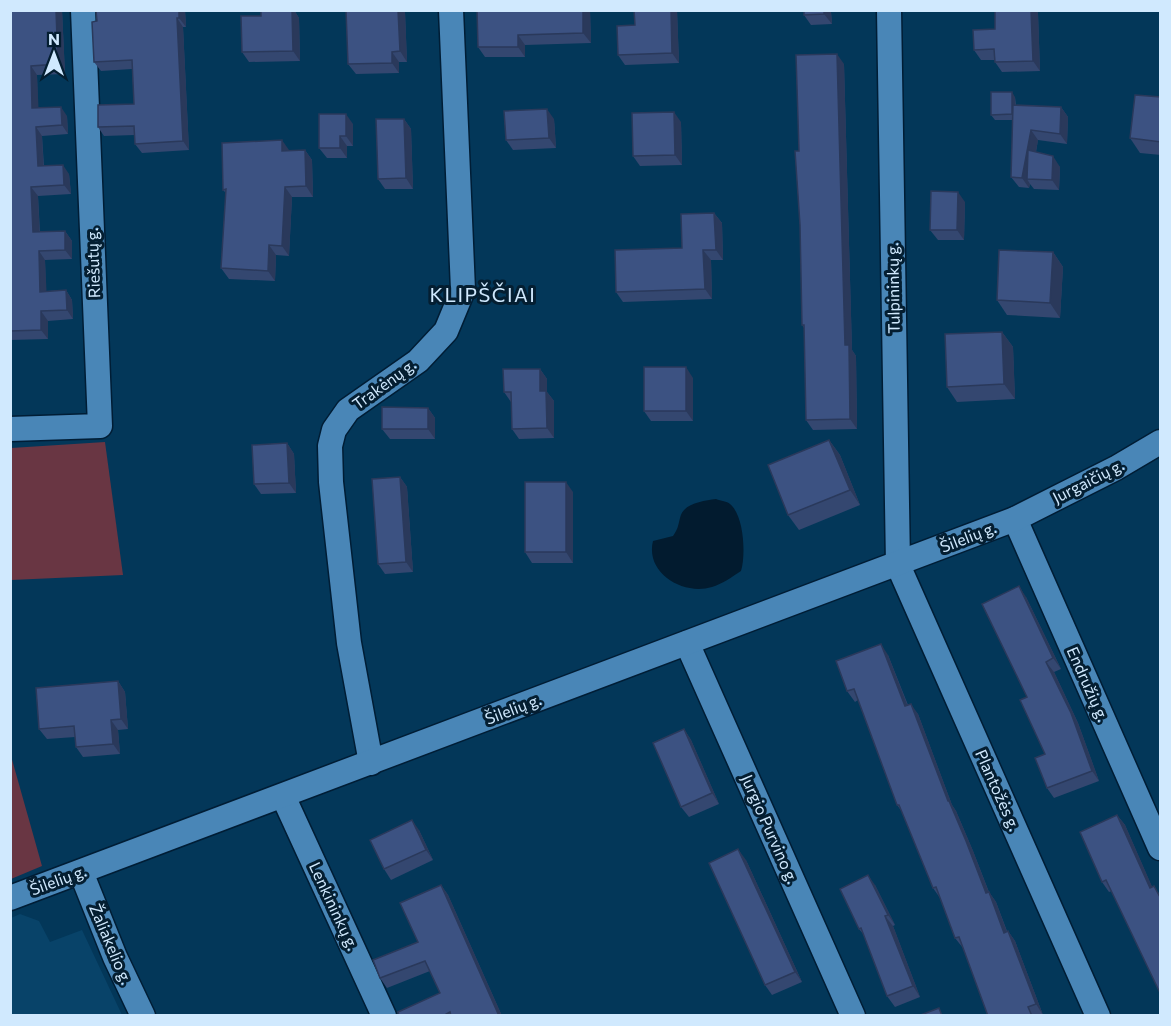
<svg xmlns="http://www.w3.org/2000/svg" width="1171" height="1026" viewBox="0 0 1171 1026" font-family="Commissioner,sans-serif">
<rect width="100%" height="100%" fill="#033759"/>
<path fill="#084369" d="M20 914 39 921 50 942 82 930 122 1015H11V918Z"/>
<g fill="#693643">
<path d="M105 442 123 575 11 580V448Z"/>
<path d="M11 756 42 866 11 879H10Z"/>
</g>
<path fill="#021b2f" d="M716 499C721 501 727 501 730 504 744 515 746 555 741 571 732 577 722 584 712 587 683 596 645 573 653 541L673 536C678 529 678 526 680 518 683 503 703 501 716 499Z"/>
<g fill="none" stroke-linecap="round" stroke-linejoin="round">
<defs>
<g id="minor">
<path d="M889 10 898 565 1098 1016"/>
<path d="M10 429 100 426 83 10"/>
<path d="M1015 519 1160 848"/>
<path d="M687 643 853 1016"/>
<path d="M371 763 349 643 331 482 330 446 334 430 348 410 418 361 446 331 463 290 451 10"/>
<path d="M283 796 384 1016"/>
<path d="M81 872 115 957 143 1016"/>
<path d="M10 898 1015 519 1116 468 1160 442"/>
</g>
</defs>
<use href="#minor" stroke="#001d35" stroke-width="27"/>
<use href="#minor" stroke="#4986b7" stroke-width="24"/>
</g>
<g fill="#344770">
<path d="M10 10H62L65 74 37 75 38 108 67 116 68 134 42 136 44 166 69 174 71 194 38 196 40 232 65 231 72 241V259L45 260 46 291 66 290 72 300 73 319 48 321V339L10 340Z"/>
<path d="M185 10 186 27H183L189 150 142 153 135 144V135L104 136 98 127 134 104 132 69 101 71 94 62 97 21Z"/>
<path d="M261 10H294L299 18 300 61 249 62 242 52 261 16Z"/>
<path d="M346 10H404L405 12 407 62H399V73L356 74 348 64Z"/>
<path d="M590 10 591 43 525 45V57H485L478 47Z"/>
<path d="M634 10H677L679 63 625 65 618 55 635 25Z"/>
<path d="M804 10H844V11L831 12 832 24 811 25 804 15Z"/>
<path d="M995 10H1036L1038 13 1040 71 1002 72 995 62V60H981L974 50 995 29Z"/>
<path d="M844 64 852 350 856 356 857 429 813 430 806 420 804 328 802 325Z"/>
<path d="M1015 97 1016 105 1061 107 1068 117 1067 144 1038 140 1036 152 1060 167 1059 190 1034 189 1030 184 1029 188 1019 187 1011 177 1013 120H995L991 115Z"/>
<path d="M1161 97V155L1140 153 1130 138Z"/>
<path d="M404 119 411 129 413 189H385L378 179Z"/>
<path d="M554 119 556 148 513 150 506 140Z"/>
<path d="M681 122 682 165 640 166 633 156Z"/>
<path d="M353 124V146H347V158H327L319 148Z"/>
<path d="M305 150 312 160 313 197H292L289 256 276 255 275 281 229 279 221 268 226 193 223 190 289 151Z"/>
<path d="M965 202 964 240H938L930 230Z"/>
<path d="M714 213 722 223 723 260H711L712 299 623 302 616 292 682 248Z"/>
<path d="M1053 252 1063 267 1060 318 1007 315 997 300Z"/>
<path d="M1002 332 1013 347 1015 399 957 402 947 387Z"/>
<path d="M540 369 547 379V392L554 401V438L519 439 512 429 511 402 504 392Z"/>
<path d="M693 378V421H651L644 411Z"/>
<path d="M428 408 435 418V439H390L382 429Z"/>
<path d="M829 440 840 455 860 505 799 530 788 515Z"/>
<path d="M287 443 294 454 296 493 261 494 254 484Z"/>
<path d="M400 477 407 487 413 572 385 574 378 564Z"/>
<path d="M573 492V563H532L525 552Z"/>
<path d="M1026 597 1061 669 1054 672 1078 723 1099 781 1054 798 1047 788 1045 754 1027 697Z"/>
<path d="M888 655 908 705 918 714 952 805 956 811 973 851 989 892 996 902 1007 931H1008L1015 941 1043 1015 1041 1016H988L963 948 955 938 940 898 933 888 903 813 897 805 858 700 855 702 847 691Z"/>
<path d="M118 681 125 692 128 729 118 730 120 754 83 757 76 747 75 737 47 739 39 729Z"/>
<path d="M684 729 691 740 719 804 689 817 681 807Z"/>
<path d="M1117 815 1125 825 1152 887 1161 895 1112 891 1109 892 1102 882Z"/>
<path d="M419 830 433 860 391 880 384 869Z"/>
<path d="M746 860 802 982 772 995 765 985Z"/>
<path d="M441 885 448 895 502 1016H399L440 993 430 971 387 988 380 978 418 942Z"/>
<path d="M875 885 895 925 893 926 920 997 895 1007 887 996 864 935 859 929Z"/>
</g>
<g fill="#2a395b">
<path d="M56 10H62L65 74 58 64Z"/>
<path d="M179 10H185L186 27 179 18Z"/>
<path d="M292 10H294L299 18 300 61 293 51Z"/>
<path d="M398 10H404L405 12 407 62 400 51Z"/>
<path d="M583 10H590L591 43 583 33Z"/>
<path d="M671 10H677L679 63 672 53Z"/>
<path d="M824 10H831V12L832 24 824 14Z"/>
<path d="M1031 10H1036L1038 13 1040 71 1033 61Z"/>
<path d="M177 18 183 27 189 150 183 141Z"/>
<path d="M518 35 525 45V57L518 47Z"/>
<path d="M392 52 399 62V73L392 63Z"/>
<path d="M837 54 844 64 852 350 856 356 857 429 850 419 845 345Z"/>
<path d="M31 66 37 75 39 118 32 108Z"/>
<path d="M1012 92 1015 97 1016 120 1012 114Z"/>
<path d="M61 107 67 116 68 134 62 125Z"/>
<path d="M1061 107 1068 117 1067 144 1060 134Z"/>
<path d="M547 109 554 119 556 148 549 138Z"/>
<path d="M674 112 681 122 682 165 675 155Z"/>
<path d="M346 114 353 124V146L346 136Z"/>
<path d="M404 119 411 129 413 189 406 178Z"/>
<path d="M36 127 42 136 44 176 38 166Z"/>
<path d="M1031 130 1038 140 1031 179H1027L1030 184 1029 188 1022 178Z"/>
<path d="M340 136 347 146V158L340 148Z"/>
<path d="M282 140 289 150 282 151Z"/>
<path d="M305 150 312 160 313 197 306 186Z"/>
<path d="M1053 156 1060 167 1059 190 1052 180Z"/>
<path d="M63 165 69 174 71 194 64 185Z"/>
<path d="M31 187 38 196 40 241 33 232Z"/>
<path d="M285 187 292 197 289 256 282 246Z"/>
<path d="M958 192 965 202 964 240 957 230Z"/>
<path d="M714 213 722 223 723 260 716 250Z"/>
<path d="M65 231 72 241V259L65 250Z"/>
<path d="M269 245 276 255 275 281 268 271Z"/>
<path d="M703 250 711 260 712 299 705 289Z"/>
<path d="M39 251 45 260 47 301 40 292Z"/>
<path d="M1053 252 1063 267 1060 318 1050 303Z"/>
<path d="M66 290 72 300 73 319 67 310Z"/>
<path d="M41 311 48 321V339L41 330Z"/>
<path d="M1002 332 1013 347 1015 399 1004 384Z"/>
<path d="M686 367 693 378V421L686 411Z"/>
<path d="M540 369 547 379V392L554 401V438L547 428 540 391Z"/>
<path d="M428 408 435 418V439L428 429Z"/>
<path d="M829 440 840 455 860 505 850 490Z"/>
<path d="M287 443 294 454 296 493 289 483Z"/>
<path d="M400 477 407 487 413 572 406 562Z"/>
<path d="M566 482 573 492V563L566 552Z"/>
<path d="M1019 586 1026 597 1061 669 1053 658Z"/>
<path d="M881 644 888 655 912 717 905 706Z"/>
<path d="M1046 662 1054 672 1078 723 1099 781 1092 771Z"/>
<path d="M118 681 125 692 128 729 121 719Z"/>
<path d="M911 704 918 714 952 805 956 811 973 851 993 903 986 893 948 801Z"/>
<path d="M111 720 118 730 120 754 113 744Z"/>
<path d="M684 729 691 740 719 804 712 793Z"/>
<path d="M1117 815 1125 825 1157 898 1150 888Z"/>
<path d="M412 820 419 830 433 860 426 850Z"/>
<path d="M738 849 746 860 802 982 795 972Z"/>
<path d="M868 875 875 885 895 925 888 915Z"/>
<path d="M441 885 448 895 502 1016H499Z"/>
<path d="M989 892 996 902 1011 943 1004 933Z"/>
<path d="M885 916 893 926 920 997 913 986Z"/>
<path d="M1008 931 1015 941 1043 1015 1036 1004Z"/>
</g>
<g fill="#3c5282" stroke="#2a395b" stroke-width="1.5">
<path d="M10 10H56L58 64 31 66 32 108 61 107 62 125 36 127 38 166 63 165 64 185 31 187 33 232 65 231V250L39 251 40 292 66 290 67 310 41 311V330L10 331Z"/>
<path d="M96 10H179V18H177L183 141 135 144 134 126 98 127V105L134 104 132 60 94 62 92 22 97 21Z"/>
<path d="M261 10H292L293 51 242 52 241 16H261Z"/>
<path d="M346 10H398L400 51 392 52V63L348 64Z"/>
<path d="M477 10H583V33L518 35V47H478Z"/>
<path d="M634 10H671L672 53 618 55 617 26 635 25Z"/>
<path d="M804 10H824V14L804 15Z"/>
<path d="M995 10H1031L1033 61 995 62 994 49 974 50 973 30 995 29Z"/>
<path d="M837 54 845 345H849L850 419 806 420 804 325H802L800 225 795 151H799L796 55Z"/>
<path d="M991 92H1012V114L991 115Z"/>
<path d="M1135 95 1161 97V142L1130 138Z"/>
<path d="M1013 105 1061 107 1060 134 1031 130 1022 178 1011 177Z"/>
<path d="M547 109 549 138 506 140 504 111Z"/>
<path d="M674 112 675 155 633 156 632 113Z"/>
<path d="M319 114H346V136H340V148H319Z"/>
<path d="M376 119H404L406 178 378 179Z"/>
<path d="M282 140V151L305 150 306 186 285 187 282 246 269 245 268 271 221 268 226 189 223 190 222 143Z"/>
<path d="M1028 150 1053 156 1052 180 1027 179Z"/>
<path d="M931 191 958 192 957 230H930Z"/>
<path d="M714 213 716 250H703L705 289 616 292 615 250 682 248 681 214Z"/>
<path d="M999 250 1053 252 1050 303 997 300Z"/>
<path d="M1002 332 1004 384 947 387 945 334Z"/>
<rect x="644" y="367" width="42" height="44"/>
<path d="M503 369H540V391H546L547 428 512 429 511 392H504Z"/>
<path d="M382 407 428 408V429H382Z"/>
<path d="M829 440 850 490 788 515 768 465Z"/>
<path d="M287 443 289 483 254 484 252 445Z"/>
<path d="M400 477 406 562 378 564 372 479Z"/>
<rect x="525" y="482" width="41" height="70"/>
<path d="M1019 586 1053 658 1046 662 1071 713 1092 771 1047 788 1035 758 1045 754 1020 700 1027 697 982 604Z"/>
<path d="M881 644 905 706 911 704 948 801H949L966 841 986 893 989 892 1004 933 1008 931 1036 1004 1028 1007 1032 1016H988L959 937 955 938 936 887 933 888 899 805H897L854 689 847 691 836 661Z"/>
<path d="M118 681 121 719 111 720 113 744 76 747 74 726 39 729 36 688Z"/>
<path d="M684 729 712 793 681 807 653 743Z"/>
<path d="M1117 815 1150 888 1154 886 1161 899V995L1106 880 1102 882 1080 832Z"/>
<path d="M412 820 426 850 384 869 370 840Z"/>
<path d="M738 849 795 972 765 985 709 863Z"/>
<path d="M868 875 888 915 885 916 913 986 887 996 861 928 859 929 840 889Z"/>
<path d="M441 885 499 1016H451L450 1012 443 1016H399L398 1012 440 993 425 961 380 978 373 960 418 942 400 903Z"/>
<path d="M939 1008 942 1016H918Z"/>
</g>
<g text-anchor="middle" stroke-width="6" stroke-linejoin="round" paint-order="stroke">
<g font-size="16" fill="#d0e9fe" stroke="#041e31">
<text transform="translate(93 263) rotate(-92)" y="6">Riešutų g.</text>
<text transform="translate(893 288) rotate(-91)" y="6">Tulpininkų g.</text>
<text transform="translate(384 384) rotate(-36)" y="6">Trakėnų g.</text>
<text transform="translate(1088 481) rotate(-27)" y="6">Jurgaičių g.</text>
<text transform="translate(968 537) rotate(-21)" y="6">Šilelių g.</text>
<text transform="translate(1088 684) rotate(66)" y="6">Endružių g.</text>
<text transform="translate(513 709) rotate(-21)" y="6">Šilelių g.</text>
<text transform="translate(998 790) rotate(66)" y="6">Plantožės g.</text>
<text transform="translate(770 829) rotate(66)" y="6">Jurgio Purvino g.</text>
<text transform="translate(58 880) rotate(-20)" y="6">Šilelių g.</text>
<text transform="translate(334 906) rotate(65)" y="6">Lenkininkų g.</text>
<text transform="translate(111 944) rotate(67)" y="6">Žaliakelio g.</text>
</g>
<g font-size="20" letter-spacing="1.5" fill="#d0e9fe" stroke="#041e31">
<text x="483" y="302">KLIPŠČIAI</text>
</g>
</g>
<rect width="1171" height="1026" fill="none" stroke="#d0e9fe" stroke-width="24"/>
<g transform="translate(54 54)" stroke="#041e31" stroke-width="4.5" paint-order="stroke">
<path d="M0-4.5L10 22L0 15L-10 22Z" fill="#d0e9fe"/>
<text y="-9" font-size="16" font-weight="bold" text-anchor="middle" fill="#d0e9fe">N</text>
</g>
</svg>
